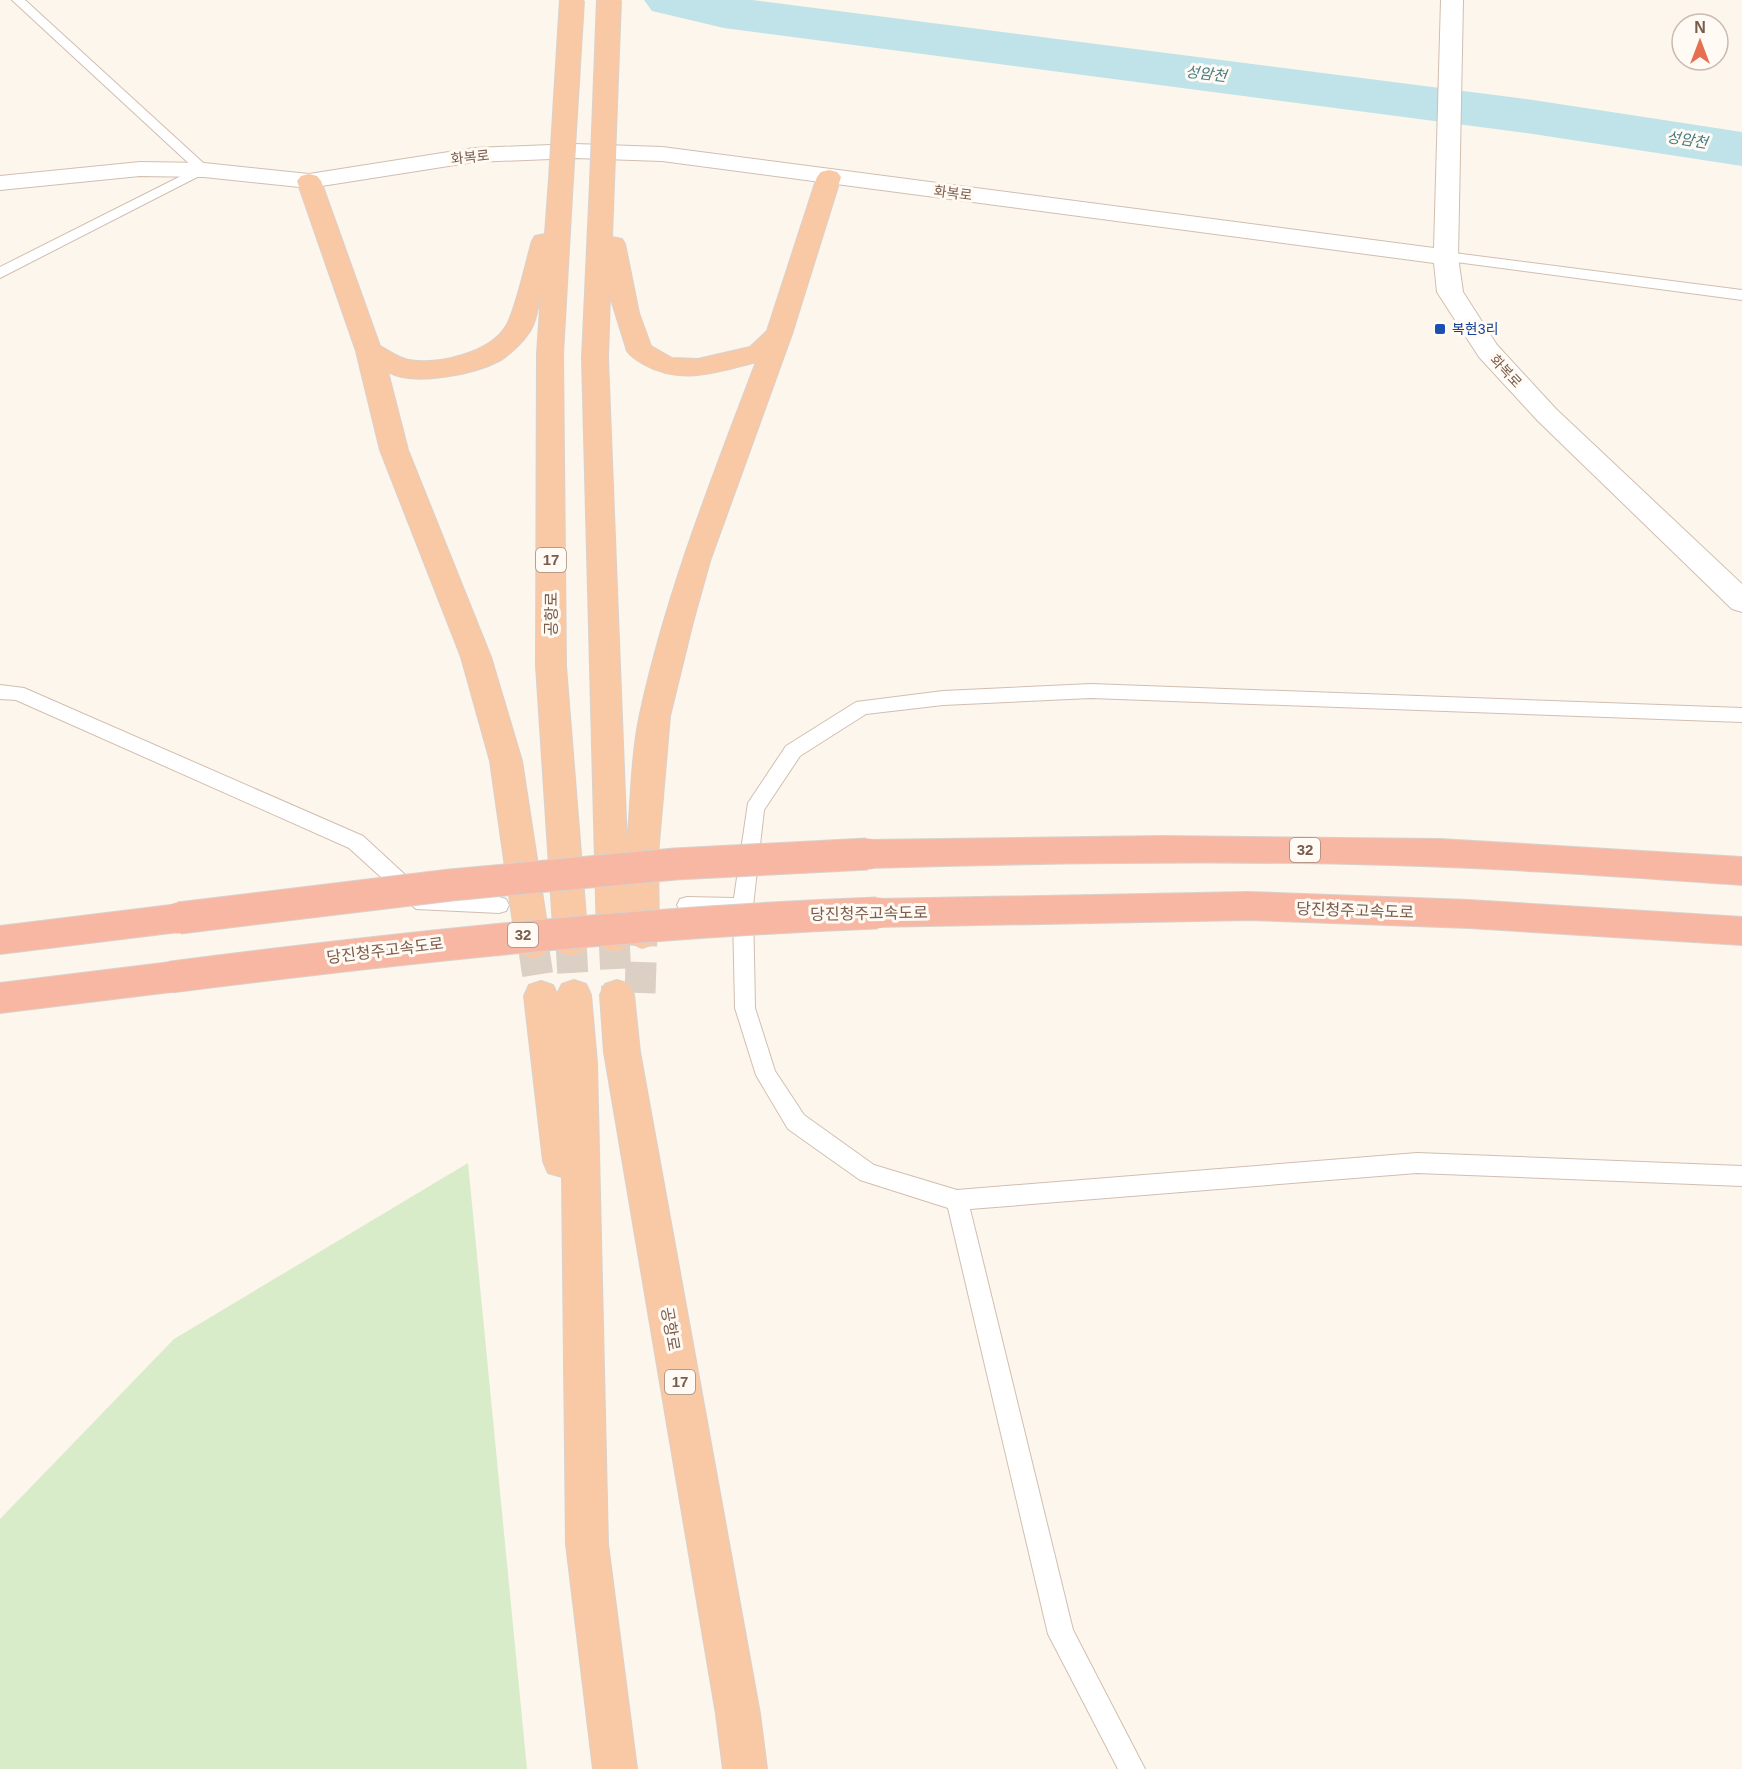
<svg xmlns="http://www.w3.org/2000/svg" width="1742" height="1769" viewBox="0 0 1742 1769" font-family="Helvetica,'Noto Sans KR',sans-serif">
<rect width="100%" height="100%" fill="#fdf6ec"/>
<path fill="#d8ecc9" d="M468 1163 527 1769H0V1519L174 1339Z"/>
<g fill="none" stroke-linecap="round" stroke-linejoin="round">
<path fill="#bfe3e8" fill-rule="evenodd" d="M644 0H752L1533 100 1742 132V166L1533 134 724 28 652 11Z"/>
<g stroke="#dcd0c4" stroke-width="31" stroke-dasharray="31 16" stroke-linecap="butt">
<path d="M614 938 617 995"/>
<path d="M571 942 574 995"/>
<path d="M533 944 541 996"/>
<path d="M640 993 642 934"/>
</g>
<defs>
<g id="service">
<path d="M12 0H25L211 170 0 278V267L195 169Z"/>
<path d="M1446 252 1742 290V300L1441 260 1439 257 1441 254Z"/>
<path d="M1091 684 1742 708V722L1091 698 943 705 866 714 800 756 764 810 753 906 755 1008 775 1071 804 1115 874 1165 957 1190 1417 1153 1742 1166V1186L1417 1173 970 1209 1073 1630 1145 1769H1118L1048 1634 948 1208 860 1180 788 1129 756 1075 735 1008 733 914 687 913 680 911 677 905 680 899 687 897 734 898 748 803 786 746 856 702 943 691Z"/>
<path d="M0 685 24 688 363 836 427 895 499 897 506 899 509 905 506 911 499 913 416 909 349 848 16 700 0 699Z"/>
</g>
<path id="tertiary" d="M1441 0H1463L1458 257 1463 292 1497 345 1556 409 1742 584V612L1732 609 1538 421 1479 357 1437 292 1434 263 662 161 575 158 474 162 309 188 204 177 140 176 0 190V176L140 162 204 163 309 174 474 148 575 144 662 147 1434 248Z"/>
<g id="trunk">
<path d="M829 170 837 172 841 177 792 334 710 561 693 622 670 716 658 855 659 934 654 944 642 948 629 942 626 948 614 952 602 948 597 938 582 358 590 183 594 178 602 176 610 178 614 183 612 237 622 239 625 244 639 313 651 346 672 358 698 359 750 347 767 331 817 177 821 172ZM610 296 627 351C632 358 638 361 645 365 681 385 718 372 756 362 712 478 666 593 640 714 631 756 631 803 627 846L608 358Z"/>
<path d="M561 172 569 174 573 179 563 354 566 666 588 942 583 952 571 956 559 952 554 942 536 666 537 354 541 294C538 306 536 324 528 334 522 343 510 354 501 360 475 374 414 387 388 372L408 450 491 657 522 761 550 944 545 954 533 959 521 954 516 944 490 761 461 657 380 450 356 351 297 181 301 176 309 174 317 176 321 181 380 346C389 351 400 359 409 360 438 365 490 353 506 326 516 310 526 261 532 241L535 236 545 234 549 179 553 174Z"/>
<path d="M574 980 586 984 591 995 597 1063 608 1544 637 1769H593L566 1544 562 1177 548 1173 543 1161 524 996 529 985 541 981 553 985 557 994 562 984Z"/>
<path d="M617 980 629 984 634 995 640 1052 760 1714 767 1769H723L716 1714 604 1052 600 995 605 984Z"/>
</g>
<g id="motorway">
<path d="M1162 836 1440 839 1742 857V885C1624 877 1507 868 1389 865 1215 860 1041 863 867 868L855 864 851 854 855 844 867 840Z"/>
<path d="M1248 892 1469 900 1742 917V945L1469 928 1248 920 877 927 865 923 860 913 865 903 877 899Z"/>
<path d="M179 904 191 908 196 918 191 928 179 932 0 954V926Z"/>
<path d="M171 962 183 966 188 977 183 988 171 992 0 1013V983Z"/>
</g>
</defs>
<use href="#service" stroke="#d1beb0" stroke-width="2"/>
<use href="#tertiary" stroke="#d1beb0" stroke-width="2"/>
<use href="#trunk" stroke="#dad1cd" stroke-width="2"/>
<use href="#motorway" stroke="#dad1cd" stroke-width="2"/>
<use href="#service" fill="#fff" fill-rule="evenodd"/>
<use href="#tertiary" fill="#fff" fill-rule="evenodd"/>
<use href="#trunk" fill="#f9c8a4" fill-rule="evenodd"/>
<use href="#motorway" fill="#f7b7a3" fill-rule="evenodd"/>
<defs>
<g id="trunk-bridge">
<path d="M561 179 572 0"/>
<path d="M602 183 609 0"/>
</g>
<g id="motorway-bridge">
<path d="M179 918 451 885 675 864 867 854"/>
<path d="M171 977C406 947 640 922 877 913"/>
</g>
</defs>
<use href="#trunk-bridge" stroke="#dad1cd" stroke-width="26" stroke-linecap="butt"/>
<use href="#motorway-bridge" stroke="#dad1cd" stroke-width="33" stroke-linecap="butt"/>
<use href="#trunk-bridge" stroke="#f9c8a4" stroke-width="24"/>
<use href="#motorway-bridge" stroke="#f7b7a3" stroke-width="31"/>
</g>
<rect fill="#1a4fb4" stroke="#fffaf3" stroke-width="2" x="1434" y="323" width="12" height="12" rx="3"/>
<g text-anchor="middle" stroke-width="6" stroke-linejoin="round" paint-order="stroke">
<g font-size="14" fill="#7a5c4d" stroke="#fffaf3">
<text transform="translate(470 157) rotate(-6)" y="5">화복로</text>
<text transform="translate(953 193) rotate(7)" y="5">화복로</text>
<text transform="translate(1506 371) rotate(47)" y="5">화복로</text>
</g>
<g font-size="14" fill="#164399" stroke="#fffaf3" text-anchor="start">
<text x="1452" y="334">복현3리</text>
</g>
<g font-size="15" font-style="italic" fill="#437c86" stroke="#fffaf3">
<text transform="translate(1206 74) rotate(7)" y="5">성암천</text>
<text transform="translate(1687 140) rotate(9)" y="5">성암천</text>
</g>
<g fill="#fffaf3" stroke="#a28b7f" stroke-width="1.5">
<rect x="536" y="548" width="30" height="24" rx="4.5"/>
<rect x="1290" y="838" width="30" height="24" rx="4.5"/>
<rect x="508" y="923" width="30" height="24" rx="4.5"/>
<rect x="665" y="1370" width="30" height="24" rx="4.5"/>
</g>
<g font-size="15" font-weight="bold" fill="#7a5c4d">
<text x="551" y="565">17</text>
<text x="1305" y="855">32</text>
<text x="523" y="940">32</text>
<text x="680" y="1387">17</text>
</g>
<g font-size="16" fill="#7a5c4d" stroke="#fffaf3">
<text transform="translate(551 614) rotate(-90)" y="6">공항로</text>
<text transform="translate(1355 910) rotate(2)" y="6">당진청주고속도로</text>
<text transform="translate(869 913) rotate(-1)" y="6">당진청주고속도로</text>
<text transform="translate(385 950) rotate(-7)" y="6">당진청주고속도로</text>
<text transform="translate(671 1329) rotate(80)" y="6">공항로</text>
</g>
</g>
<g transform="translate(1700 42)"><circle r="28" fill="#fffaf3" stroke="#cabbb1" stroke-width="1.5"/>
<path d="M0-4.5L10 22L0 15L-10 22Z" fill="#e76f51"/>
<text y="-9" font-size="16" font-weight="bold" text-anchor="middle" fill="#7a5c4d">N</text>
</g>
</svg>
